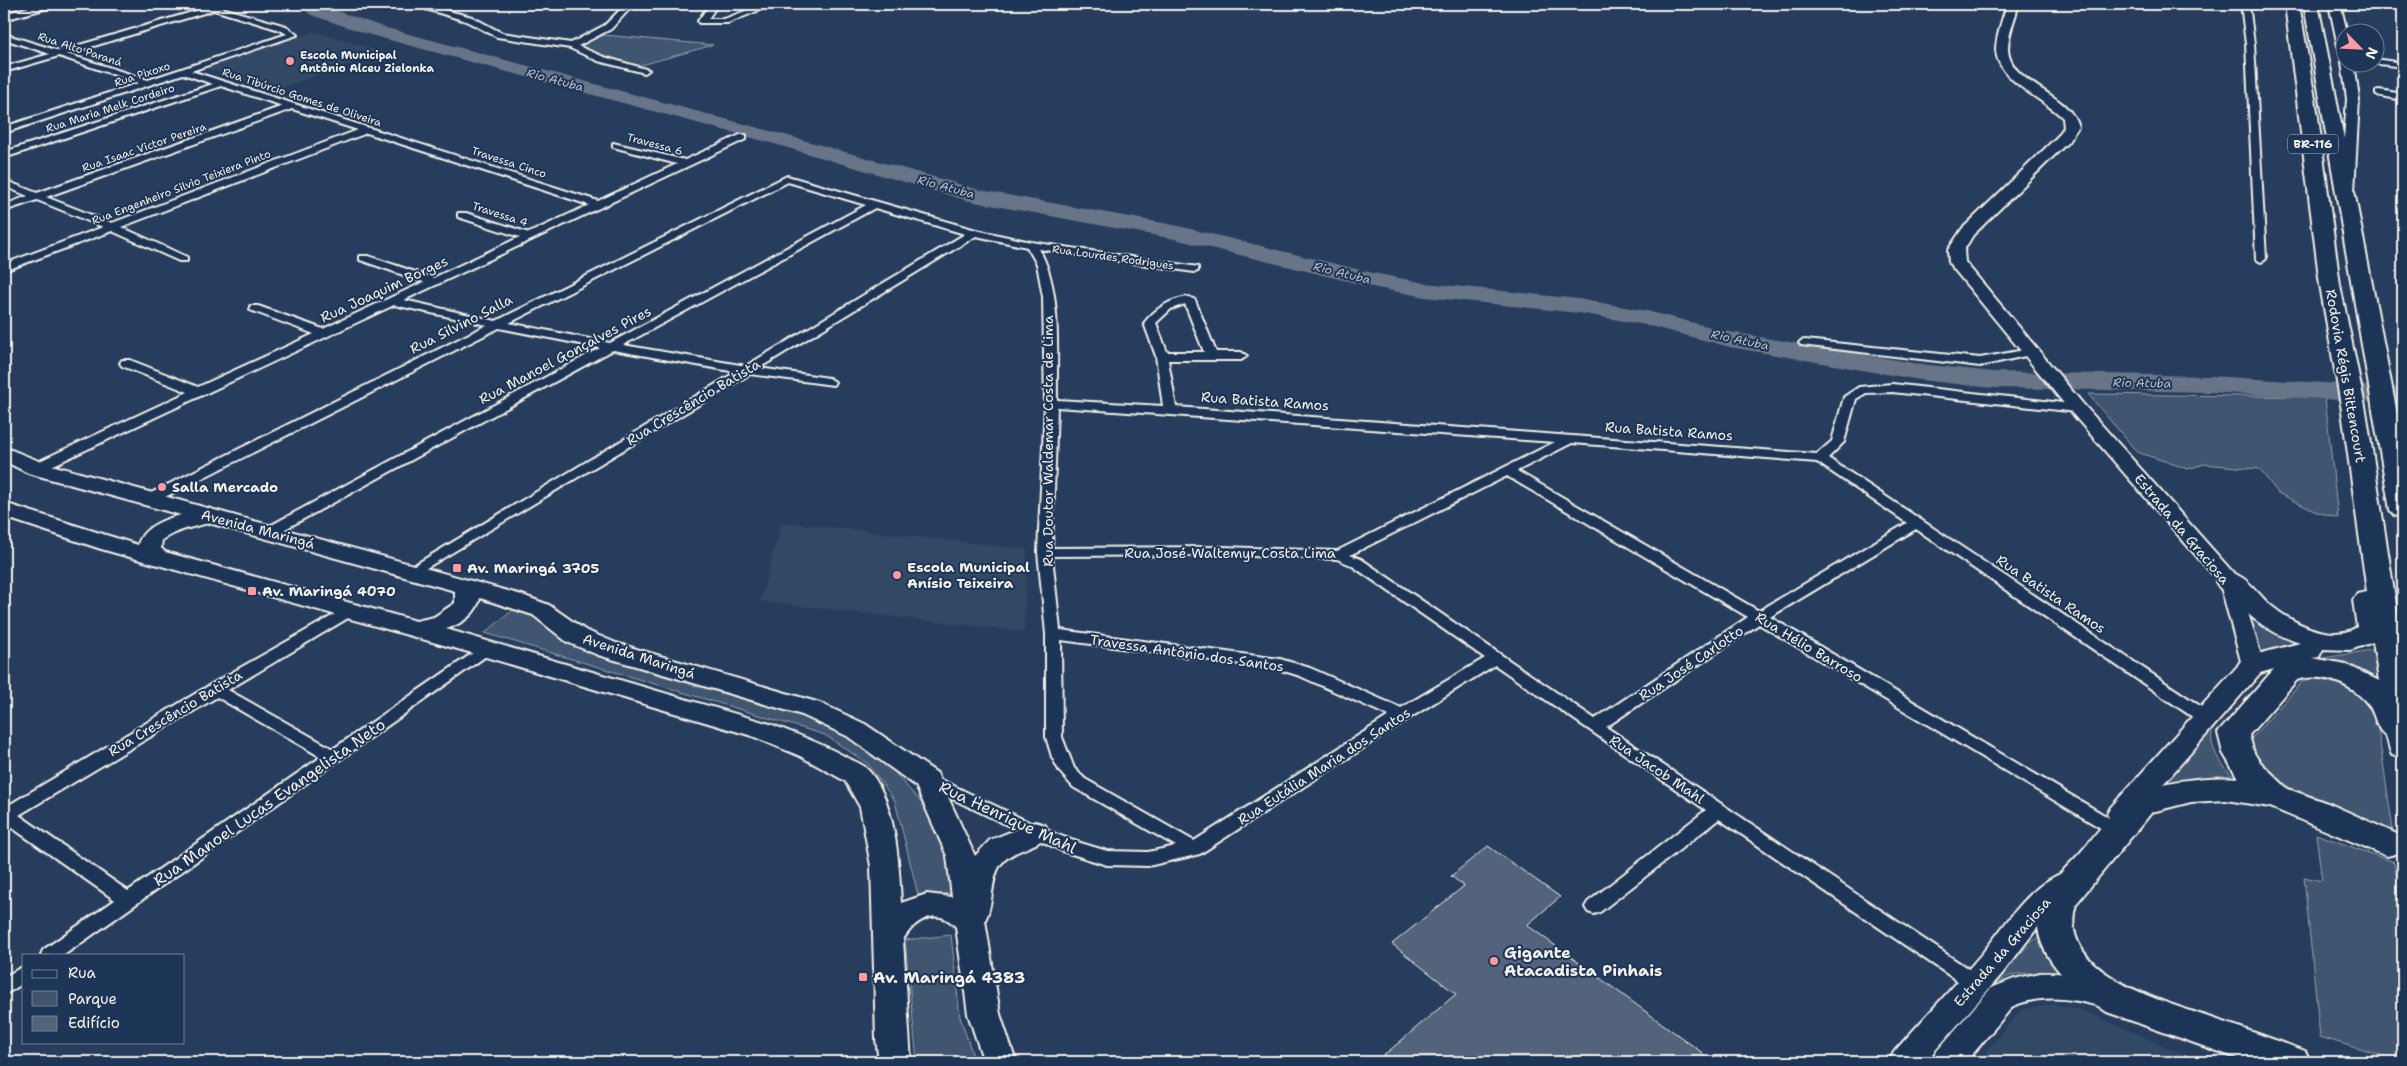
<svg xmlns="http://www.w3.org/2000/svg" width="2407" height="1066" viewBox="0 0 2407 1066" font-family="'Shantell Sans',sans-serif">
<rect width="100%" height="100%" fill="#263d5d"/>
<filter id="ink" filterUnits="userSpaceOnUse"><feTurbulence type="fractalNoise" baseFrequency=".02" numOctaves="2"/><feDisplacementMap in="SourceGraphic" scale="10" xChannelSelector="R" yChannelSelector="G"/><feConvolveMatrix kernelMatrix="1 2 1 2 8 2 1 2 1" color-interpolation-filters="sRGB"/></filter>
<g filter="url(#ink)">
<g fill="#334966">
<path d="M314 32 384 52 274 90 205 68Z"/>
<path d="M782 522 1027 549 1024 632 760 601Z"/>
<path d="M2054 1004 2082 1010 2201 1062H1978L2021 1010Z"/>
</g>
<g fill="#40546f" stroke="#9aa2ac">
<path d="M604 35 713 45 638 66 612 60 578 46Z"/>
<path d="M2088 394 2325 397 2338 518 2314 511 2278 493 2259 469 2204 464 2188 469 2137 452Z"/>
<path d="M513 610 534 617 569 641 601 655 805 716 849 738 889 766 932 815 954 858 957 893 918 895 895 801 868 764 825 735 485 633Z"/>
<path d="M2248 616 2254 617 2295 644 2264 652 2257 650Z"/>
<path d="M2377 649 2382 689 2324 658Z"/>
<path d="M2314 679C2341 683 2357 690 2375 709L2393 830 2366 823 2291 794 2252 758 2248 742 2302 682Z"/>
<path d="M2211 725 2214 726C2205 747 2224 768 2239 782L2158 785Z"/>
<path d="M2316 834 2394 862 2403 921V1062L2320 1037 2304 877 2322 881Z"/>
<path d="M951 935 960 1017 975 1062H917L905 940Z"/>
<path d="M2036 938 2040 939 2051 957 2068 975C2001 968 2000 975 1959 1026L1955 1024 1989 984Z"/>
</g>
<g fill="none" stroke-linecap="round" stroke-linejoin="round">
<path fill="#677588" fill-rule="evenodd" d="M298 4H317L383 27 785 135 980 190 1174 225 1373 273 1425 283 1579 299 1647 311 1730 332 1920 364 1993 372 2210 376 2403 388V404L2210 392 1993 388 1920 380 1730 347 1646 325 1579 313 1425 297 1372 287 1174 239 969 201 771 143 371 35 311 15Z"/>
</g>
<path fill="#52647b" stroke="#f4f1e8" d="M1488 846 1560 897 1527 925 1715 1062H1376L1456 994 1392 944 1464 886 1451 876Z"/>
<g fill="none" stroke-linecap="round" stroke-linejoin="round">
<defs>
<g id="minor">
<path d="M197 4H208L286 26 297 35 191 71 598 201 677 164 613 147V143L685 160 740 135H746V139L404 300 496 321 787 176 976 230 1031 242 1198 267V271L1194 272 1039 249C1063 291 1056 353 1057 400L1163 406 1156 356 1144 323C1156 308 1170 299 1189 297L1195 300 1216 352H1241L1247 356 1241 360H1168L1176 407 1817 454 1832 441 1844 397 1859 387 1892 384 2081 405 2083 408 2077 412 1892 392 1866 393 1856 399 1844 442 1828 458 2212 714 2214 718 2212 722H2200L1916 529 1770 617 2116 822 2119 826 2116 830 2110 832 2104 830 1759 624 1606 727 1982 978 1984 983 1982 988 1975 991 1968 988 1719 819 1600 912 1594 914 1588 912 1585 907 1588 902 1706 810 1495 665 1408 719 1200 854 1148 866 1107 865 1062 851 921 784 919 780 921 776 927 774 933 776 1041 828 1074 841 1107 851 1148 852 1176 846 1073 787 1060 772 1052 757 1046 737V634L1038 552 1045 403 1043 297 1037 264 1027 247 976 236 759 368 829 378 835 382 833 385 750 374 413 576 408 575 406 572 408 569 736 372 613 350 276 534H266L264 531 266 528 600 348 499 328 155 502H145L143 499 145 496 487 325 394 305 41 471H31L30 468 31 465 188 392 122 366 120 363 122 360H130L198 387 314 334 250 310V306H258L323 329 424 282 360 260V256H368L433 278 520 237 458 217V213H466L529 233 589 205 367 133 121 227 187 257V261H179L112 231 4 271V264L103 227 37 200 4 211V205L28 196 4 186V180L37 193 283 106 221 86 4 158V152L213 84 183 74 4 133V127L139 83 59 56 4 72V67L50 54 4 39V34L59 51 206 8ZM214 10 280 30 287 34 148 80 67 54ZM292 109 358 130 112 223 46 197ZM788 182 866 205 610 343 509 323ZM875 208 965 234 746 366 623 345ZM1185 304 1204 352H1167L1156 323 1171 309ZM1057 407 1555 442 1337 551 1224 547 1052 548ZM1572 443 1817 462 1907 523 1759 611 1517 471ZM1507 476 1748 617 1595 719 1361 559 1350 555ZM1224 555 1337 559 1351 565 1485 658 1401 708 1310 668 1280 659 1060 630 1052 556ZM1061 640 1278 669 1300 676 1389 716 1194 841 1085 779 1074 768 1062 737Z"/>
<path d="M409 4H421L472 17 502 33 571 43 605 25 626 4H634L611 29 578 46 604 57 649 70 645 73 598 61 570 48 497 37 466 21Z"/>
<path d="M710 4H718L708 19H724L764 4H774L728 23H699L698 21Z"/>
<path d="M2241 4H2249L2254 44 2266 259 2261 262 2256 259 2246 44Z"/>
<path d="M2374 59 2403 63V67L2371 63 2374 62Z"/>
<path d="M2379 90 2403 94V100L2376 95V91Z"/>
<path d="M1805 340 1980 358 2030 349 2036 352 2030 355 1980 366 1801 345 1799 343 1801 341Z"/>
<path d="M348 607 355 612 353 615 228 690 333 749 483 646H493L496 649 64 955H41L43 950 115 900 4 822V808L210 685ZM217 697 321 757 128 891 19 815Z"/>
<path d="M24 966V983L4 995V977Z"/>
</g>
<g id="secondary">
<path d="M39 4H57L55 6 4 20V14Z"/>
<path d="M2007 4H2019C2015 18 2008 34 2008 49 2009 85 2071 93 2078 127L2068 142 1973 235 1964 250 1965 262 2083 404 2237 577 2264 665 2261 670 2253 672 2245 670 2242 665 2220 583 2071 412 1949 263 1948 250 1962 229 2058 136 2064 127 2063 118C2044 99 1997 80 1996 50 1996 35 2003 18 2007 4Z"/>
<path d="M2329 4H2340L2347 32H2344V49L2338 46Z"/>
<path d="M2344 59V62H2354L2359 99 2354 192 2347 196 2340 192 2347 99 2342 62Z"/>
</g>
<g id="primary">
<path d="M4 447 44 463 522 595 549 605 585 630 616 643 820 703 865 724 937 773 975 856 990 840 1035 822 1045 825 1049 832C1039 850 1011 847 999 867 990 882 994 904 985 920L1000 1014 1016 1062H984L968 1014 956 927C938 906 914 920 903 940L911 1062H879L876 1039 871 866 860 807 845 781 800 756 752 736 479 655 101 549 4 517V503L138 545C142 527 165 519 181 515L28 473 4 461ZM209 523 455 591V603L434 617 416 621 165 552 161 548 162 540C177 530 192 527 209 523ZM480 598 533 615 567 642 598 655 802 715 847 736 916 786 947 856 952 897 927 894 901 903C899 863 896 796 865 767 860 763 851 760 844 756 820 743 796 734 770 724L446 629C461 624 476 615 480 598Z"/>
<path d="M2253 657 2262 659 2265 665 2262 671 2131 821 2121 824 2111 821 2107 814 2111 807 2244 659Z"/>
<path d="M2066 872 2076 875 2081 883 2076 891 2051 910 2002 974 1925 1062H1889L1894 1052C1922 1020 1952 989 1980 956 2005 927 2028 884 2066 872Z"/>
<path d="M2040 973C2066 972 2091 977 2116 986L2121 995 2116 1004C2101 1009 2093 1004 2078 1001 2056 997 2034 997 2013 1006L1966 1062H1931L1936 1052 1991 988 2014 979Z"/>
</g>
<g id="motorway">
<path d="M2285 4H2299L2318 117 2340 285 2366 411 2403 650V758L2392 755C2389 749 2388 740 2386 736 2384 734 2381 732 2379 728 2375 721 2374 713 2370 707 2355 685 2322 672 2297 680L2249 735 2254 753 2259 761 2288 789 2330 804 2399 835 2403 845 2399 853 2387 856 2270 807 2226 800 2191 802 2152 812 2076 904C2055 973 2162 1001 2209 1017 2241 1028 2273 1039 2305 1051L2311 1062H2248L2107 1012C2071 988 2020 945 2044 897 2052 880 2068 866 2080 853 2091 841 2119 803 2130 796 2154 781 2210 776 2238 778L2223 753 2218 733 2274 669 2253 675 2243 672 2238 665 2243 658 2300 643C2264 631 2247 614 2220 588L2216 582 2220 576C2227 574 2233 573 2239 576 2250 581 2259 595 2268 603 2288 621 2331 644 2357 627L2353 600 2357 594 2367 592 2342 411 2320 285ZM2373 642 2379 681 2346 664 2312 658 2319 657 2323 649 2350 650Z"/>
<path d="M2304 4H2318L2403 445V518L2394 515 2390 510Z"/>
</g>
</defs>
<use href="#minor" stroke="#f4f1e8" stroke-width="4"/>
<use href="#secondary" stroke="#f4f1e8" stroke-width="4"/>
<use href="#primary" stroke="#f4f1e8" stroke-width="4"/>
<use href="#motorway" stroke="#f4f1e8" stroke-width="4"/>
<use href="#minor" fill="#1d3557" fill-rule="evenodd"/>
<use href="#secondary" fill="#1d3557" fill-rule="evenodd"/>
<use href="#primary" fill="#1d3557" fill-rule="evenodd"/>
<use href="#motorway" fill="#1d3557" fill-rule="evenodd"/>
</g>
</g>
<g fill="#ff9aa2" stroke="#1d3557" stroke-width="2">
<circle cx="290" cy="61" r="5"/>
<circle cx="162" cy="487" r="5"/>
<rect x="452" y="563" width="10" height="10" rx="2.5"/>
<circle cx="897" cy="575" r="5"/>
<rect x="247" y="586" width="10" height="10" rx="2.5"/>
<circle cx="1494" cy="961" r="5"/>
<rect x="858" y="972" width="10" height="10" rx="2.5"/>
</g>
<g text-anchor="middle" stroke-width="4" stroke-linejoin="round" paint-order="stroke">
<g font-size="11" fill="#f4f1e8" stroke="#1d3557">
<text transform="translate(80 49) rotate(18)" y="4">Rua Alto Paraná</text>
<text transform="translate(142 74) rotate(-18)" y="4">Rua Pixoxo</text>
<text transform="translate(302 97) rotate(18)" y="4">Rua Tibúrcio Gomes de Oliveira</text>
<text transform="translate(110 108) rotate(-18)" y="4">Rua Maria Melk Cordeiro</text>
<text transform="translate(655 144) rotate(15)" y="4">Travessa 6</text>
<text transform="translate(144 147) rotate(-19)" y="4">Rua Isaac Victor Pereira</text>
<text transform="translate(509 162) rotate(18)" y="4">Travessa Cinco</text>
<text transform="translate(181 187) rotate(-21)" y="4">Rua Engenheiro Silvio Teixiera Pinto</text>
<text transform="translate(500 214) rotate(18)" y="4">Travessa 4</text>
<text transform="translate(1113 257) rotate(8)" y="4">Rua Lourdes Rodrigues</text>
</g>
<g font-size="11" font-weight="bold" fill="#f4f1e8" stroke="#1d3557" text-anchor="start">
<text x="300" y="59">Escola Municipal<tspan x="300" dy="13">Antônio Alceu Zielonka</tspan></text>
</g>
<g font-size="12" font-style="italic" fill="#bcbfc2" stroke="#1d3557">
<text transform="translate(555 80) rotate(15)" y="4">Rio Atuba</text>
<text transform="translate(946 187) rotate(15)" y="4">Rio Atuba</text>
<text transform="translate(1342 273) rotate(14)" y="4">Rio Atuba</text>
<text transform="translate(1740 340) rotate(12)" y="4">Rio Atuba</text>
<text transform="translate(2142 383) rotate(1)" y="4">Rio Atuba</text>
</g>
<rect fill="#1d3557" stroke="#b4b9bc" stroke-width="1" x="2288" y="134.5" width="50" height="19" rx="4"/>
<g font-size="12" font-weight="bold" fill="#f4f1e8">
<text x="2313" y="148">BR-116</text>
</g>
<g font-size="14" fill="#f4f1e8" stroke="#1d3557">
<text transform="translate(384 289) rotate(-25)" y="5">Rua Joaquim Borges</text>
<text transform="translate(461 324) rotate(-27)" y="5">Rua Silvino Salla</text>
<text transform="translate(565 355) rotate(-28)" y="5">Rua Manoel Gonçalves Pires</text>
<text transform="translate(2346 376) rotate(80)" y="5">Rodovia Régis Bittencourt</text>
<text transform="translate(1265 401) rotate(4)" y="5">Rua Batista Ramos</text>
<text transform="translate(693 402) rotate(-31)" y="5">Rua Crescêncio Batista</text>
<text transform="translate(1669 431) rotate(4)" y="5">Rua Batista Ramos</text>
<text transform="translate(1048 441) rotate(-90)" y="5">Rua Doutor Waldemar Costa de Lima</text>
<text transform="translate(258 529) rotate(15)" y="5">Avenida Maringá</text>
<text transform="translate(2182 529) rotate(50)" y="5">Estrada da Graciosa</text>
<text x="1230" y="558">Rua José Waltemyr Costa Lima</text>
<text transform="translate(2051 594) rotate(34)" y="5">Rua Batista Ramos</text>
<text transform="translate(1809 647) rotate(31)" y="5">Rua Hélio Barroso</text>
<text transform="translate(1187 653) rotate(8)" y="5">Travessa Antônio dos Santos</text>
<text transform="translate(639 656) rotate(18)" y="5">Avenida Maringá</text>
<text transform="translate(1691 663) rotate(-34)" y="5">Rua José Carlotto</text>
<text transform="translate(175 713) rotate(-31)" y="5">Rua Crescêncio Batista</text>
<text transform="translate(1324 766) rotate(-33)" y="5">Rua Eutália Maria dos Santos</text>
<text transform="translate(1657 769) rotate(34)" y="5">Rua Jacob Mahl</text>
<text transform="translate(2002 952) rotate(-49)" y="5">Estrada da Graciosa</text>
</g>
<g font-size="14" font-weight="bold" fill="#f4f1e8" stroke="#1d3557" text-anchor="start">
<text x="172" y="492">Salla Mercado</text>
<text x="907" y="572">Escola Municipal<tspan x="907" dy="16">Anísio Teixeira</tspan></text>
<text x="467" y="573">Av. Maringá 3705</text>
<text x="262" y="596">Av. Maringá 4070</text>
</g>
<g font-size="16" fill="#f4f1e8" stroke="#1d3557">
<text transform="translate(269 802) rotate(-35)" y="6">Rua Manoel Lucas Evangelista Neto</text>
<text transform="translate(1008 817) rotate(25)" y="6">Rua Henrique Mahl</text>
</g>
<g font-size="16" font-weight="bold" fill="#f4f1e8" stroke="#1d3557" text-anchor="start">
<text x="1504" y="958">Gigante<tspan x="1504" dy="18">Atacadista Pinhais</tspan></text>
<text x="873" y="983">Av. Maringá 4383</text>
</g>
</g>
<rect width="2407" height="1066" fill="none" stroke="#1d3557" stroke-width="20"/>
<rect x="10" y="10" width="2387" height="1046" fill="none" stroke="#f4f1e8" stroke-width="2" filter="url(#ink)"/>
<rect x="22" y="954" width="162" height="90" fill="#1d3557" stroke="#738091"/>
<rect x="32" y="970" width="25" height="8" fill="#1d3557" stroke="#738091"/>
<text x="68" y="978" font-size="15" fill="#f4f1e8">Rua</text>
<rect x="32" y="991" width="25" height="15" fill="#40546f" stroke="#738091"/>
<text x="68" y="1004" font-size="15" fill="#f4f1e8">Parque</text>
<rect x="32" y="1016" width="25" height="15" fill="#52647b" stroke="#738091"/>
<text x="68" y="1028" font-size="15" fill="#f4f1e8">Edifício</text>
<g transform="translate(2360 48) rotate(114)"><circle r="24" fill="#1d3557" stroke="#738091"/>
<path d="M0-4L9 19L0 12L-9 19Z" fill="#ff9aa2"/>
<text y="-8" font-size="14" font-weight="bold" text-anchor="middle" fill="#f4f1e8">N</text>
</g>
</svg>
